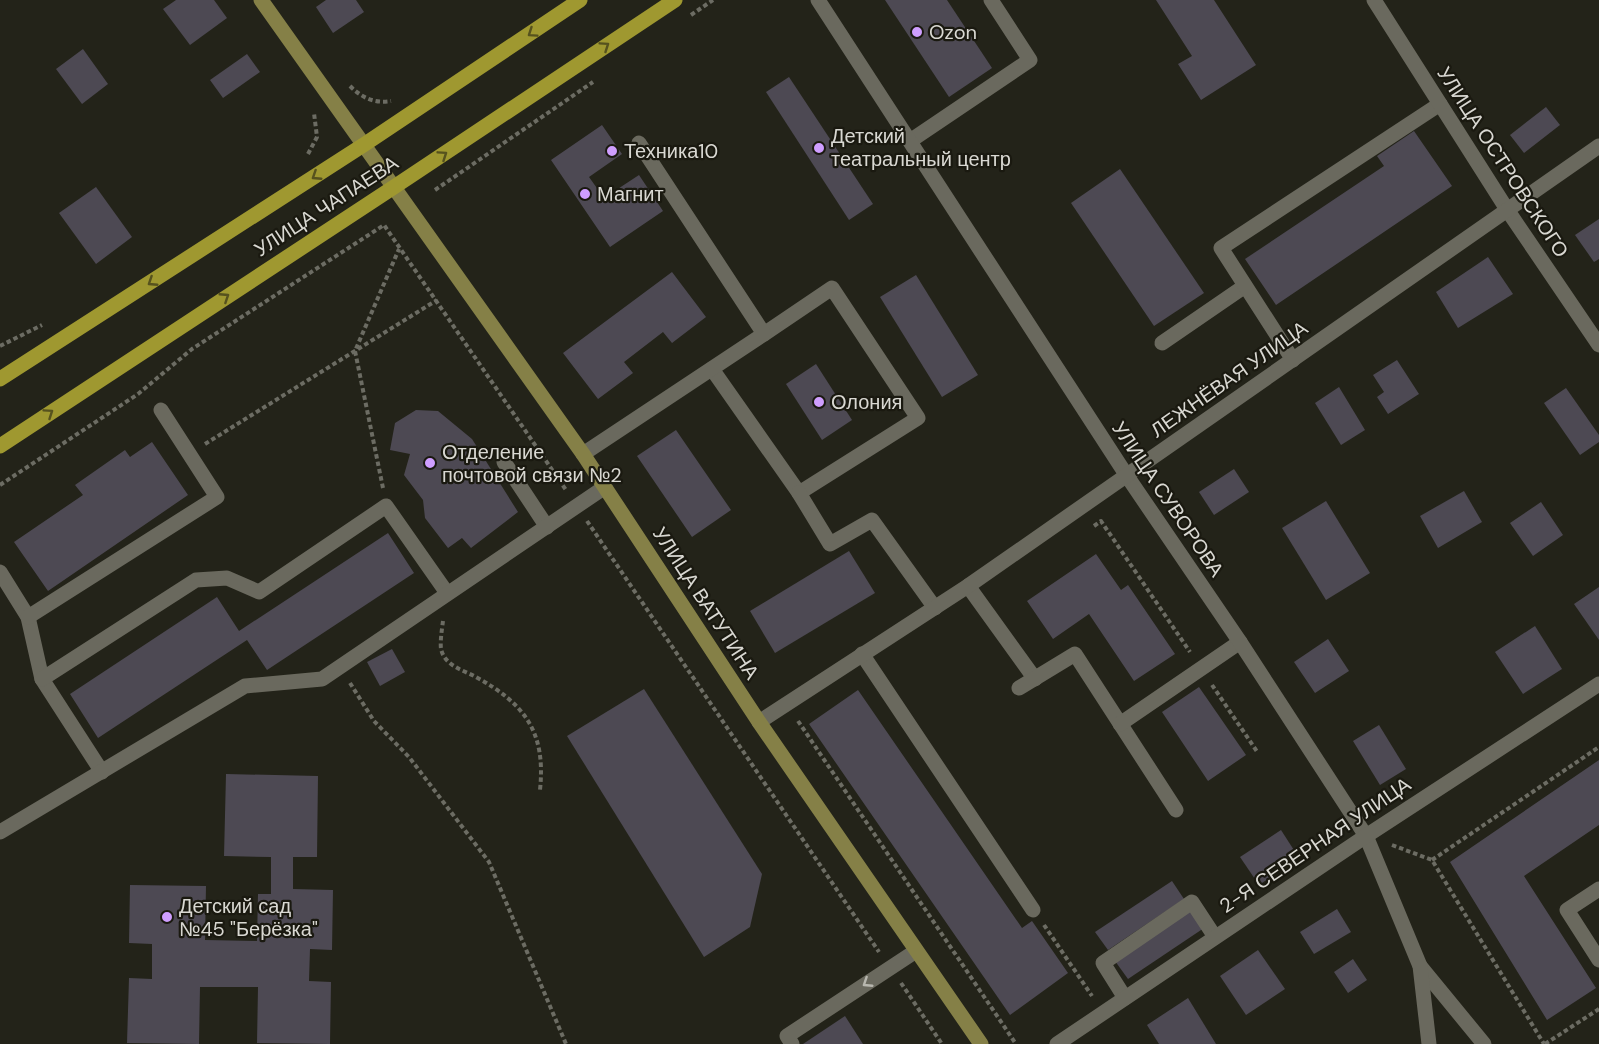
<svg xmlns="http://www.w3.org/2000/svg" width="1599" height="1044" viewBox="0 0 1599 1044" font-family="'DM Sans',sans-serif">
<rect width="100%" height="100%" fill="#232319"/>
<g fill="#4d4953">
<path d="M176 0H214L227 18 190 45 163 9Z"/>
<path d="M326 0H356L364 12 333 33 316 7Z"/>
<path d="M885 0H947L992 68 949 97Z"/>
<path d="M1156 0H1214L1256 65 1201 100 1178 64 1192 56Z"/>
<path d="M83 49 108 84 82 104 56 69Z"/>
<path d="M247 54 260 72 223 98 210 80Z"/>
<path d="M789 77 873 204 849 220 766 92Z"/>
<path d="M1546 107 1560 125 1524 153 1510 135Z"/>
<path d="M602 125 622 154 589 177 604 198 639 175 663 211 610 247 551 160Z"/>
<path d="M1414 131 1452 186 1276 305 1245 259 1384 166 1377 156Z"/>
<path d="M1120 169 1204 293 1154 326 1071 203Z"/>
<path d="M96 187 132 237 96 264 59 213Z"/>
<path d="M1599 219V259L1594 262 1575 235Z"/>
<path d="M1488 257 1513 294 1458 328 1436 292Z"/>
<path d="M672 272 706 317 672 343 663 332 624 362 633 373 598 399 563 353Z"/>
<path d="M916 275 978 375 942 397 880 297Z"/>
<path d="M1397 360 1419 394 1388 414 1377 397 1384 392 1373 375Z"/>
<path d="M816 364 852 420 822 440 786 384Z"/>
<path d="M1339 387 1365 430 1341 445 1315 403Z"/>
<path d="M1566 388 1599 435V442L1580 455 1544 403Z"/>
<path d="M416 410 438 411 472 439 518 512 471 548 462 538 448 548 425 518 423 500 404 475 410 454 390 450 395 423Z"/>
<path d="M676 430 731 510 692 537 637 456Z"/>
<path d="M152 442 188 495 48 591 14 542 83 495 75 485 125 450 130 457Z"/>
<path d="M1234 469 1249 492 1214 515 1199 492Z"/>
<path d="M1464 491 1482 522 1438 548 1420 516Z"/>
<path d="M1326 501 1370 573 1326 600 1282 528Z"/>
<path d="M1541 502 1563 535 1533 556 1510 523Z"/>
<path d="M388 533 414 573 267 670 247 640 98 738 70 694 217 597 239 631Z"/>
<path d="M849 551 875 593 775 653 750 611Z"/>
<path d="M1096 554 1121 590 1128 585 1175 654 1134 681 1089 614 1053 639 1027 601Z"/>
<path d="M1599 587V640L1574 604Z"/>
<path d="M1535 626 1562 669 1523 694 1495 652Z"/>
<path d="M1328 639 1349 671 1315 693 1294 662Z"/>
<path d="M392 649 405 672 380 686 367 662Z"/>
<path d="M1199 687 1246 755 1208 781 1162 712Z"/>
<path d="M644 689 762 874 750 927 704 957 567 736Z"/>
<path d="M858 690 1022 928 1032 921 1068 973 1010 1015 809 724Z"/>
<path d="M1379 725 1406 769 1380 785 1353 741Z"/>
<path d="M1599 760V825L1524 876 1596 988 1547 1020 1450 862Z"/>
<path d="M226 774 318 776 317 857H293V889L333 890 332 950 310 949 309 981 331 982 330 1044 257 1043 258 987H200L199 1044 127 1043 129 978 152 979V944L129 943 130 885 206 886 205 940 257 941 258 894H271V857L224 856Z"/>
<path d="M1281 830 1299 858 1259 885 1240 857Z"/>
<path d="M1172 881 1184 899 1108 950 1095 932Z"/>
<path d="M1337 909 1351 932 1314 954 1300 932Z"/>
<path d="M1192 910 1204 928 1128 979 1115 961Z"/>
<path d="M1258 950 1285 989 1246 1015 1220 976Z"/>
<path d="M1353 959 1367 980 1348 993 1334 972Z"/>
<path d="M1188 998 1216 1044H1159L1147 1025Z"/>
<path d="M845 1016 863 1044H803Z"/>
</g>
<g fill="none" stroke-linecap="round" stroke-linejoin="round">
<g stroke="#6c6c63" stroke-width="4" stroke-dasharray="4.5 3" stroke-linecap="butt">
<path d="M691 15 713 0"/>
<path d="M350 86C361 97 374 104 391 101"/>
<path d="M308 154 317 137 314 113"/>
<path d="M435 190 593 82"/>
<path d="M0 346 42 325"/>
<path d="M205 444 437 300"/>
<path d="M0 485 138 394 192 349 384 225 566 490"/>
<path d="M383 488 355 351 399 249"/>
<path d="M587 521 879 952"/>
<path d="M1094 526 1101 521 1190 652"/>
<path d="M443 621C442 629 440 641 441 649 445 666 463 670 476 677 525 704 546 732 540 790"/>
<path d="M350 683 374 721 409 757 489 862 566 1044"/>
<path d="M1212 685 1258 753"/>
<path d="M798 721 1016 1044"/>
<path d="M1392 845 1432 860 1544 1044"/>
<path d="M1432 860 1599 747"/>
<path d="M1044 925 1092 996"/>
<path d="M901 983 942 1044"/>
<path d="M1545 1044 1599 1009"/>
</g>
<g stroke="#6a695e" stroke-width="15">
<path d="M910 141 1030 60 991 0"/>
<path d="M1162 343 1245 286"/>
<path d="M1293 360 1221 248 1440 104"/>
<path d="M712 369 799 493 918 418 832 288 764 334"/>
<path d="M583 454 764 334 639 143"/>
<path d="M504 462 547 527"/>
<path d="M799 493 830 544 872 520 935 608"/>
<path d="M0 572 28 617 42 679 102 772"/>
<path d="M968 586 1035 679"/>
<path d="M28 617 217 497 161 410"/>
<path d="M862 654 1033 910"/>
<path d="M42 679 196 580 227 578 259 592 386 506 447 593"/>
<path d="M1019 688 1075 654 1176 810"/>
<path d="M1120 724 1240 642"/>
<path d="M0 832 245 686 322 679 605 487"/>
<path d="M1599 889 1567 910 1599 960"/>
<path d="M1420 966 1484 1044"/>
<path d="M1125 998 1103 963 1192 902 1215 937"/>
<path d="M792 1044 787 1036 916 951"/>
</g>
<g stroke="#6a695e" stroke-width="15">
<path d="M818 0 1127 476 1240 642 1366 836 1420 966 1429 1044"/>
<path d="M1374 0 1508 211 1599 345"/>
<path d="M759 722 968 586 1599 146"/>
<path d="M1057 1044 1366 836 1599 684"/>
</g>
<path stroke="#858047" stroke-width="15" d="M261 0 583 454 759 722 981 1044"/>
<g stroke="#9f9830" stroke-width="15">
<path d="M0 379 365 144 580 0"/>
<path d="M0 446 394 187 675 0"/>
</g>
</g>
<defs><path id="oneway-chevron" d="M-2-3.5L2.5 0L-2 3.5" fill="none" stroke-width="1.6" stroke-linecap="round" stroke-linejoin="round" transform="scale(1.5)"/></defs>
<g stroke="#56521e">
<use href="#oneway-chevron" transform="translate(532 33) rotate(146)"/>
<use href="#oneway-chevron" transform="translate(605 46) rotate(-34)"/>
<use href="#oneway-chevron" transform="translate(443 155) rotate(-34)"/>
<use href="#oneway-chevron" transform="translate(316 176) rotate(147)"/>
<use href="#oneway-chevron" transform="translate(152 282) rotate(147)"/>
<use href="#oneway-chevron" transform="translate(225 297) rotate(-33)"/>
<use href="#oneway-chevron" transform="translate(49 413) rotate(-34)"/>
</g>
<use stroke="#b8b7af" href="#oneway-chevron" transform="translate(867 983) rotate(147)"/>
<g fill="#cf9eff" stroke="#1a1910" stroke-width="2">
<circle cx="917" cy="32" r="6"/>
<circle cx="819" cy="148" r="6"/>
<circle cx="612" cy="151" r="6"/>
<circle cx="585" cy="194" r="6"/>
<circle cx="819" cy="402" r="6"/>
<circle cx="430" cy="463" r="6"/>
<circle cx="167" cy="917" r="6"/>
</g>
<g text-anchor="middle" stroke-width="4.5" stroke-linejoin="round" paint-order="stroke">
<g font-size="20" fill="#d9d8d2" stroke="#1a1910" text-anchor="start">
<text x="929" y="39">Ozon</text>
<text x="831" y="143">Детский<tspan x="831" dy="23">театральный центр</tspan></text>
<text x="624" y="158">Техника10</text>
<text x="597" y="201">Магнит</text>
<text x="831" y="409">Олония</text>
<text x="442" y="459">Отделение<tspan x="442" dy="23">почтовой связи №2</tspan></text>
<text x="179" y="913">Детский сад<tspan x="179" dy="23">№45 "Берёзка"</tspan></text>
</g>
<g font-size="20" fill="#d9d8d2" stroke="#1a1910">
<text transform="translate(1503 162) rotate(57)" y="7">УЛИЦА ОСТРОВСКОГО</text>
<text transform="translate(326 206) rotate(-33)" y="7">УЛИЦА ЧАПАЕВА</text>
<text transform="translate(1229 379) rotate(-35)" y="7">ЛЕЖНЁВАЯ УЛИЦА</text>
<text transform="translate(1168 499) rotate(56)" y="7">УЛИЦА СУВОРОВА</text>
<text transform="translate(706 603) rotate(57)" y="7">УЛИЦА ВАТУТИНА</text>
<text transform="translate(1315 845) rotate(-34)" y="7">2-Я СЕВЕРНАЯ УЛИЦА</text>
</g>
</g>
</svg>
